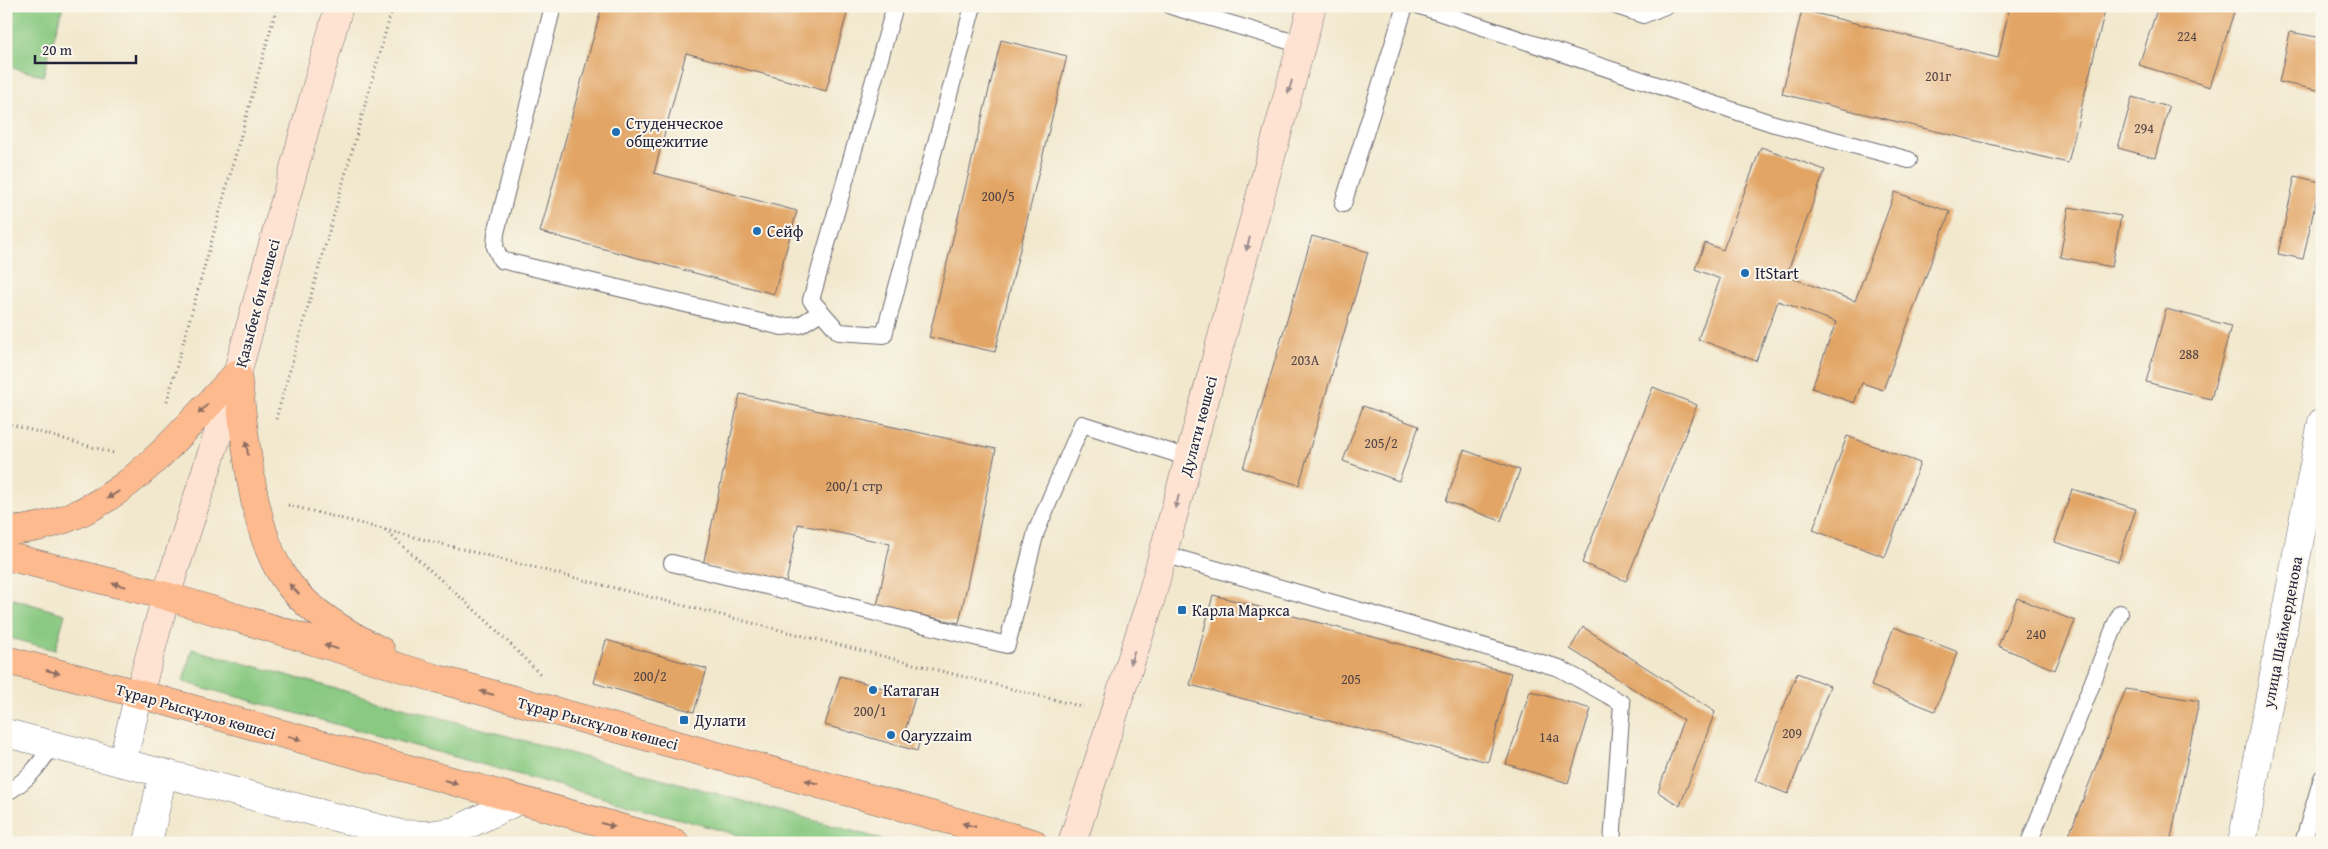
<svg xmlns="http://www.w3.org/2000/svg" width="2328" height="849" viewBox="0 0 2328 849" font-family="'Gentium Book Plus',serif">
<rect width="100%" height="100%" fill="#fbf7ec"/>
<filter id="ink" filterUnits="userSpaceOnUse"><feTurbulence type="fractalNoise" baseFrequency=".02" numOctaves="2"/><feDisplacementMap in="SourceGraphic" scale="10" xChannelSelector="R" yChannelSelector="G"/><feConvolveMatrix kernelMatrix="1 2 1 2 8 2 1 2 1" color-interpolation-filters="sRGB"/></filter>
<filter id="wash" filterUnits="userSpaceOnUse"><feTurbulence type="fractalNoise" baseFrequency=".0096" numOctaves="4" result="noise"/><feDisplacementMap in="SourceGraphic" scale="20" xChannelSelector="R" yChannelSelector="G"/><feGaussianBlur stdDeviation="1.12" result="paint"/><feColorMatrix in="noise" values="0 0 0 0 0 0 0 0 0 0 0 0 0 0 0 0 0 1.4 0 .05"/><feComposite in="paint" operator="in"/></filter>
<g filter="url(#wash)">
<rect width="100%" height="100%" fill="#f1e8cd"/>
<g fill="#89c981" stroke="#56765e">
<path d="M6 6H63L43 76 6 66Z"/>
<path d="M6 597 65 614 55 650 6 637Z"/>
<path d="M192 649 896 843H767L183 682Z"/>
</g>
<g id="blocks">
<g fill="#e2a565">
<path d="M602 6H849L826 91 686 53 654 173 797 211 774 294 540 232Z"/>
<path d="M2010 6H2106L2068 163 1782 94 1802 10 1998 58Z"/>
<path d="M2158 6H2236L2210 87 2139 65Z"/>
<path d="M2290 32 2322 38V91L2279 82Z"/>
<path d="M1001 40 1067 56 995 352 929 337Z"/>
<path d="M2132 97 2169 107 2155 158 2118 148Z"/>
<path d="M1761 147 1825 170 1786 276 1855 301 1895 192 1950 212 1883 390 1862 383 1854 403 1812 388 1836 322 1778 301 1756 361 1698 339 1720 279 1695 269 1705 243 1723 250Z"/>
<path d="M2295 176 2320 182 2303 259 2278 254Z"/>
<path d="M2069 207 2121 216 2112 267 2060 257Z"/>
<path d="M1312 236 1368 252 1299 485 1243 468Z"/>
<path d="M2166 309 2231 326 2211 399 2146 382Z"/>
<path d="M1653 387 1697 405 1626 581 1582 563Z"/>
<path d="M740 394 996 449 959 623 877 606 890 544 798 524 786 583 703 565Z"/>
<path d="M1363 406 1419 426 1399 481 1343 461Z"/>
<path d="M1847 436 1920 463 1885 557 1813 530Z"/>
<path d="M1464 450 1520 470 1501 521 1446 501Z"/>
<path d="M2072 489 2136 509 2118 562 2055 542Z"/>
<path d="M1213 595 1511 673 1488 762 1190 685Z"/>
<path d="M2017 598 2075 621 2055 670 1998 646Z"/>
<path d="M1583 627 1715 712 1680 806 1658 792 1683 720 1570 649Z"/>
<path d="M1894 627 1958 652 1935 711 1871 686Z"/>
<path d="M606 640 707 669 694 712 594 683Z"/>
<path d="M1797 673 1830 686 1788 794 1755 781Z"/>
<path d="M840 676 915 697 903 738 919 743 917 751 825 725Z"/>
<path d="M2126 689 2199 701 2170 843H2066Z"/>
<path d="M1530 691 1591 709 1568 783 1506 764Z"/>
</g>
</g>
</g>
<g filter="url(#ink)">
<use href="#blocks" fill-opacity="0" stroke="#6a676e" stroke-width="1"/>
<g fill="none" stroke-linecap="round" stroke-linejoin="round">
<defs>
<g id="service">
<path d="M553 6 496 233 495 247 501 260 782 327 800 325 821 312"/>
<path d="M895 6 811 300 839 332 884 335 973 6"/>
<path d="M1171 6 1302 45"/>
<path d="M1420 6 1771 123 1909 160"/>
<path d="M1616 6 1643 15 1665 6"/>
<path d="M1343 204 1405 6"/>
<path d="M1163 554 1559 668 1622 703 1612 843"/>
<path d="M672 563 1007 645 1036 532 1082 424 1189 458"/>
<path d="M6 793C27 781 40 765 52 745"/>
<path d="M2029 843 2120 613"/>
<path d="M2303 843 2322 778"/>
</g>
<g id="minor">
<path d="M6 733 401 834 428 835 455 831 517 801"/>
<path d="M122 763 139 694"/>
<path d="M148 843 163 773"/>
<path d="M2242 843 2322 422"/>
</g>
<g id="secondary">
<path d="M139 694 166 596 237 374 339 6"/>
<path d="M1072 843 1149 605 1312 6"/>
</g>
<g id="primary">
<path d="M237 374C246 436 250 539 291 587 313 614 349 635 381 651"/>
<path d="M6 531C110 527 170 443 237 374"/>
<path d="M6 556 166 596 438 679 1033 843"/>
<path d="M6 660 139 694 675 843"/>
</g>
</defs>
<use href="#service" stroke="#6a676e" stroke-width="18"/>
<use href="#minor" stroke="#6a676e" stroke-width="29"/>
<use href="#secondary" stroke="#6a676e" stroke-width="29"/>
<use href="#primary" stroke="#6a676e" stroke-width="29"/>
<g stroke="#6a676e" stroke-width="3" stroke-dasharray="1 4" stroke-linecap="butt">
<path d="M167 401 277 6"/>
<path d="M276 419 393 6"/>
<path d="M6 423 114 453"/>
<path d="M288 505 1083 707"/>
<path d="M385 530 488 622 540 674"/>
</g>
<use href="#service" stroke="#fff" stroke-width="16"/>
<use href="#minor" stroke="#fff" stroke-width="28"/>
<use href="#secondary" stroke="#fee3d2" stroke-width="28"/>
<use href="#primary" stroke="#fcba8e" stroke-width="28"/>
</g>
<defs><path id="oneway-solid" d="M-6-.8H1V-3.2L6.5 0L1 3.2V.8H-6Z" transform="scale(1.25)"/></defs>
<g fill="#9b8c8e">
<use href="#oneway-solid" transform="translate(1290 87) rotate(105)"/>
<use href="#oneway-solid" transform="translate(1248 244) rotate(105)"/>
<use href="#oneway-solid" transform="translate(1177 502) rotate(105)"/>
<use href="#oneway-solid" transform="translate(1132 658) rotate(108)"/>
</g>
<g fill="#8f6e64">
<use href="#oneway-solid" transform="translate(203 409) rotate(134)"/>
<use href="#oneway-solid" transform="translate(247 448) rotate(-98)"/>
<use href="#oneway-solid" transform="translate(113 495) rotate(148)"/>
<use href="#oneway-solid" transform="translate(119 585) rotate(-166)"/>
<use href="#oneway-solid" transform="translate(294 589) rotate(-134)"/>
<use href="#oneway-solid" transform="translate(331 647) rotate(-163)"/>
<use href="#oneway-solid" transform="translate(53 672) rotate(15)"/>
<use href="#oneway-solid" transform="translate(487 693) rotate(-165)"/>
<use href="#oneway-solid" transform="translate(295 738) rotate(16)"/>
<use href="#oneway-solid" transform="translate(451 782) rotate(16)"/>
<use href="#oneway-solid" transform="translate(812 782) rotate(-165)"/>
<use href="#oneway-solid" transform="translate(608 825) rotate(15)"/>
<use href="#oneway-solid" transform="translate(969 825) rotate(-165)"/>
</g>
</g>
<g fill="#1f6fb2" stroke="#fbf7ec" stroke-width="2">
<circle cx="616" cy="132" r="5"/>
<circle cx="757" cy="231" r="5"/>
<circle cx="1745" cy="273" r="5"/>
<rect x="1177" y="605" width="10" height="10" rx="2.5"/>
<circle cx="873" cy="690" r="5"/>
<rect x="679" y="715" width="10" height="10" rx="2.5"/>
<circle cx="891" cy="735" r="5"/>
</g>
<g text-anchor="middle" stroke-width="4" stroke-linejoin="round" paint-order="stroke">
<g font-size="14" fill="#524346">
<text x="2187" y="41">224</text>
<text x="1938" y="81">201г</text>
<text x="2144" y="133">294</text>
<text x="998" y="201">200/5</text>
<text x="2189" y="359">288</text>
<text x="1305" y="365">203А</text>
<text x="1381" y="448">205/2</text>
<text x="854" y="491">200/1 стр</text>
<text x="2036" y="639">240</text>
<text x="650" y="681">200/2</text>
<text x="1351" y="684">205</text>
<text x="870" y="716">200/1</text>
<text x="1792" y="738">209</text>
<text x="1549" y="742">14а</text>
</g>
<g font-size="16" fill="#22223b" stroke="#fbf7ec" text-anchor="start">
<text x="626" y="129">Студенческое<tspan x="626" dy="18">общежитие</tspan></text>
<text x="767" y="237">Сейф</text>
<text x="1755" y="279">ItStart</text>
<text x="1192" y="616">Карла Маркса</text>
<text x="883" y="696">Катаган</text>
<text x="694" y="726">Дулати</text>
<text x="901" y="741">Qaryzzaim</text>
</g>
<g font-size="16" fill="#22223b" stroke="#fbf7ec">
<text transform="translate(257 303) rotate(-75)" y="6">Қазыбек би көшесі</text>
<text transform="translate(1198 426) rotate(-75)" y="6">Дулати көшесі</text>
<text transform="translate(2282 632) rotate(-79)" y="6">улица Шаймерденова</text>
<text transform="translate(196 711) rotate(16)" y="6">Тұрар Рыскұлов көшесі</text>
<text transform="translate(598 723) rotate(15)" y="6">Тұрар Рыскұлов көшесі</text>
</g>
</g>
<rect width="2328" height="849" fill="none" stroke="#fbf7ec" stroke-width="25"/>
<path d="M35 55v8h101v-8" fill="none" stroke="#22223b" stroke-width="2.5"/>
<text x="42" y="55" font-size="15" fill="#22223b" stroke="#fbf7ec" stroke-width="4" paint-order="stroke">20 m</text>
</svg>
